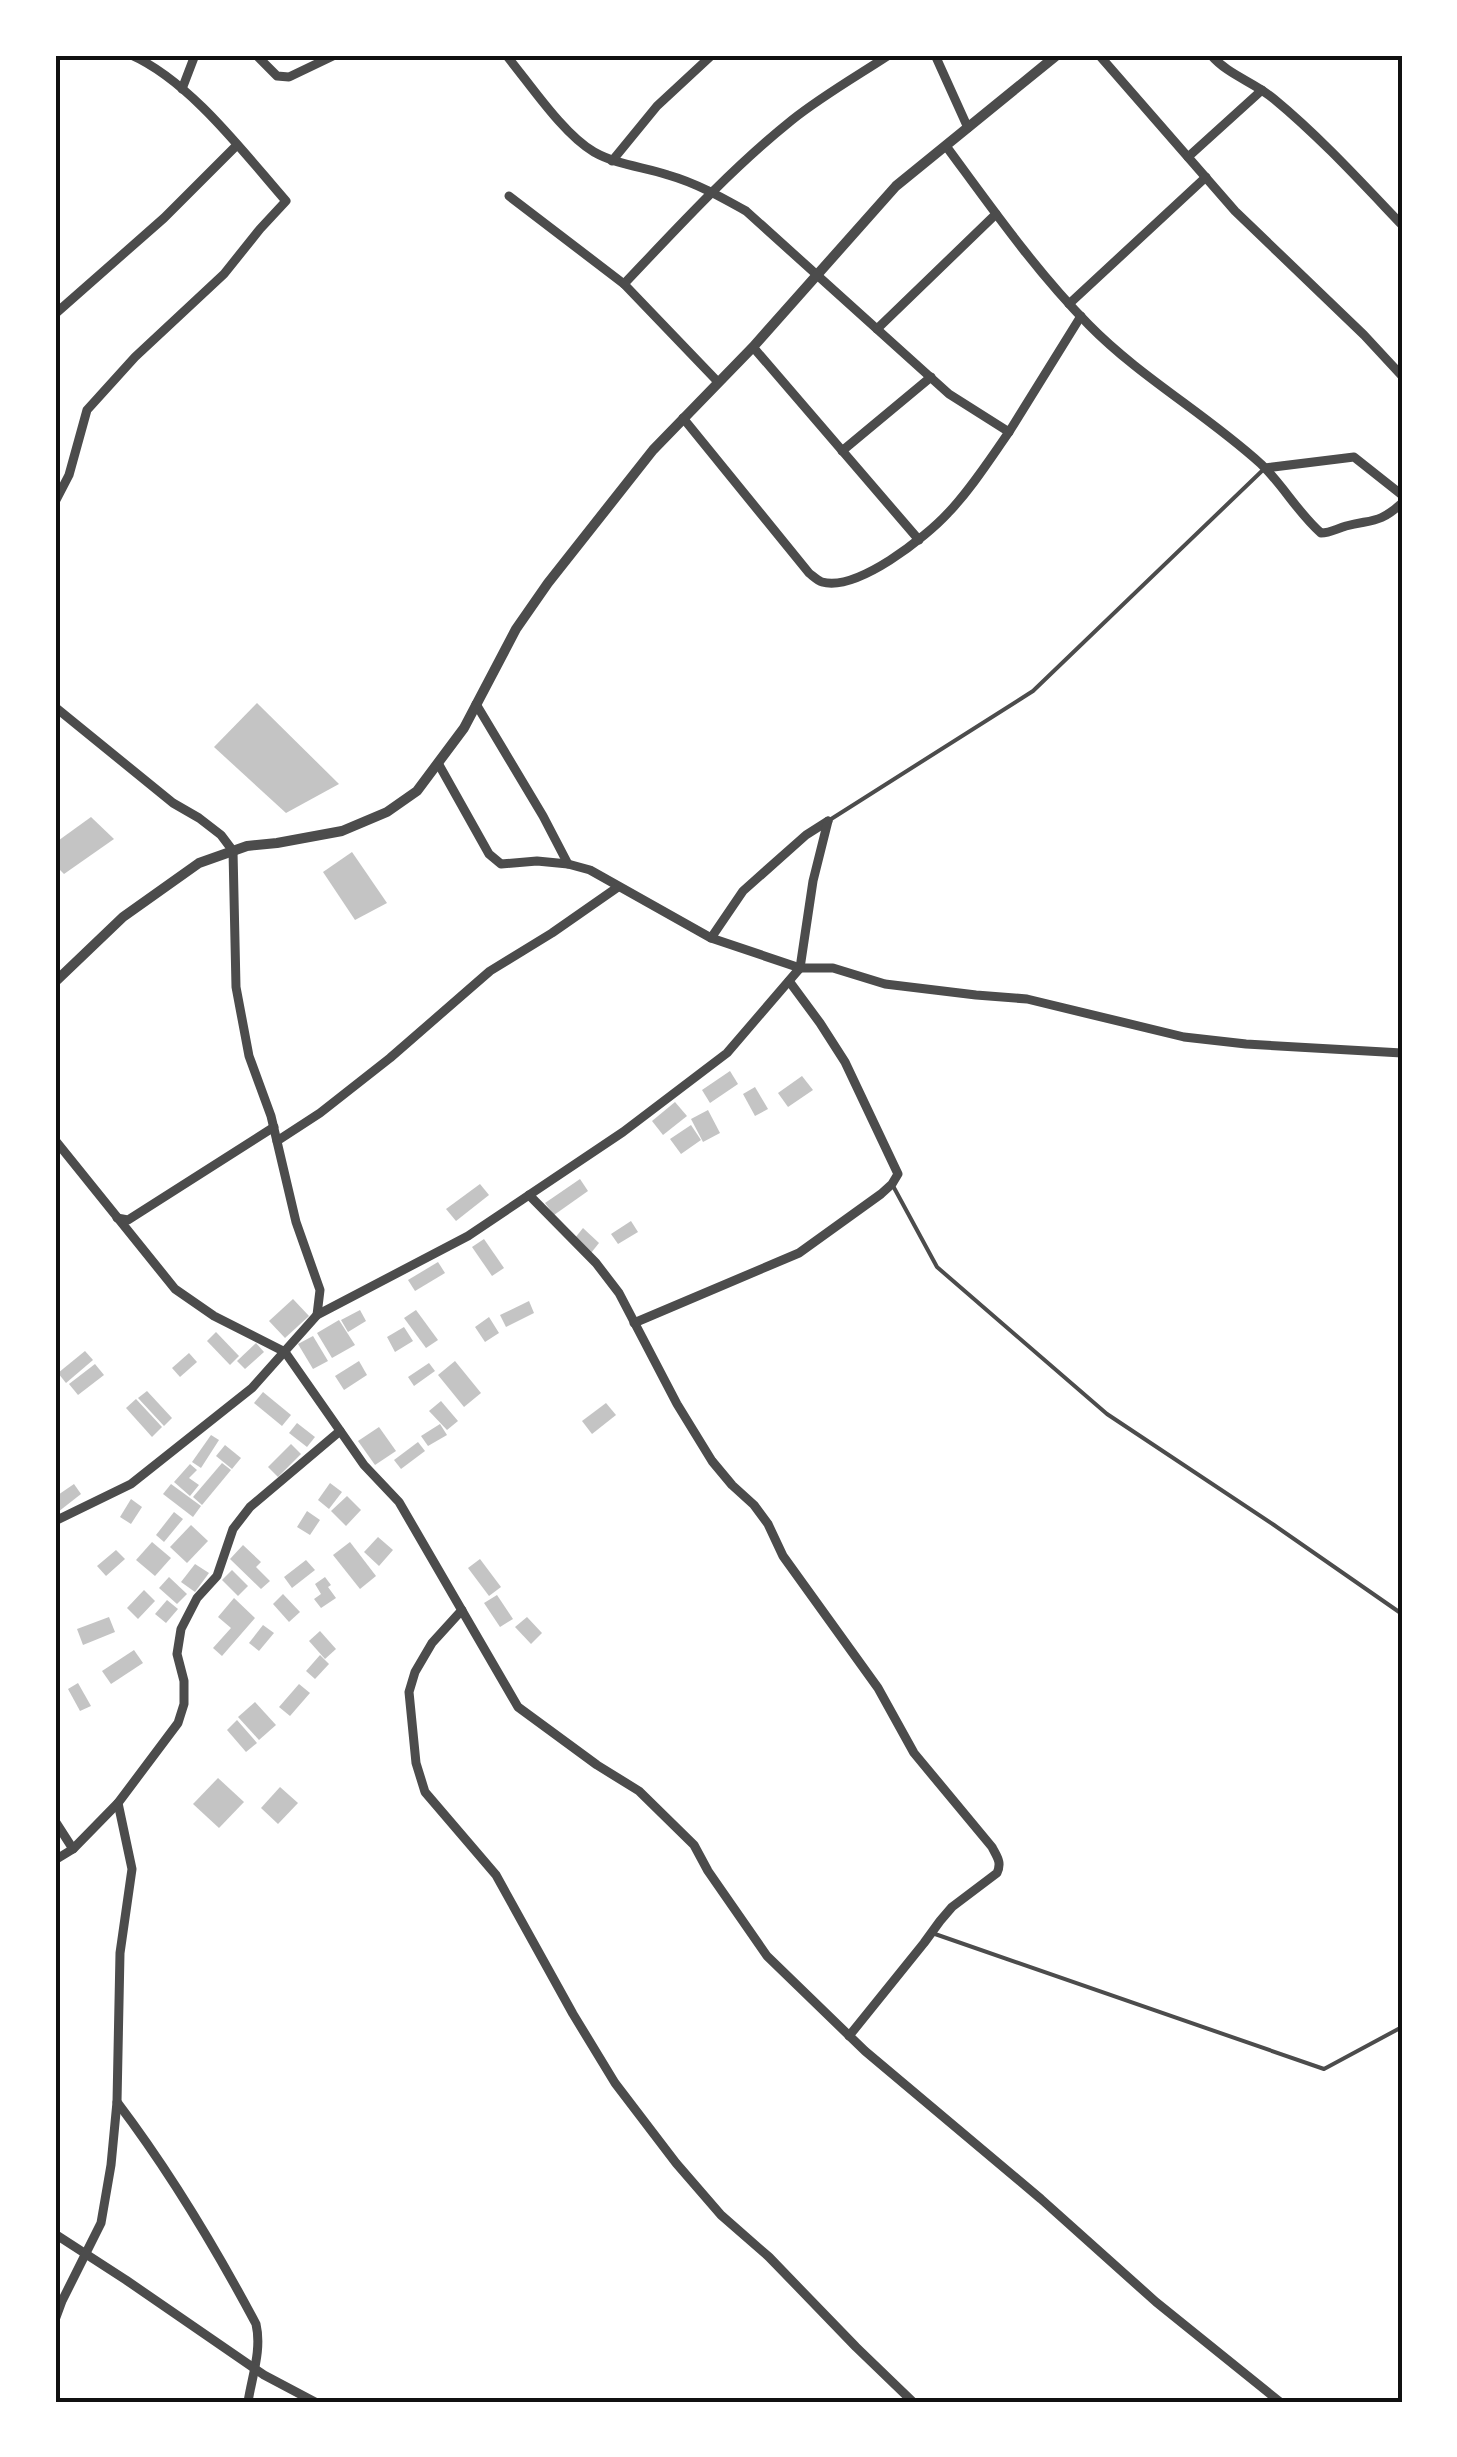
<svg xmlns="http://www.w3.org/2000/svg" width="1457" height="2457" viewBox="0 0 1457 2457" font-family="Rubik,sans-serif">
<rect width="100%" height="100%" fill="#fff"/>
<g fill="#c4c4c4">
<path d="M257 703 339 784 286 813 214 747Z"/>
<path d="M91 817 114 839 64 874 55 865V843Z"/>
<path d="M352 852 387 903 355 920 323 872Z"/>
<path d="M730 1071 738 1084 710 1103 702 1090Z"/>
<path d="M802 1076 813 1090 788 1107 778 1093Z"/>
<path d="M755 1087 768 1109 755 1116 743 1094Z"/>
<path d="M675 1102 687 1116 663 1135 652 1121Z"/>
<path d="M708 1110 720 1133 703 1142 691 1119Z"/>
<path d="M691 1125 701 1140 681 1154 670 1139Z"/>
<path d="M580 1179 588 1191 554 1215 545 1203Z"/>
<path d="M480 1184 489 1195 456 1221 446 1209Z"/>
<path d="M631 1221 638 1232 618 1244 611 1234Z"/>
<path d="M583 1228 599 1243 591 1253 575 1238Z"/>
<path d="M484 1239 504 1268 492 1276 472 1247Z"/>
<path d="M438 1262 445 1273 415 1291 408 1280Z"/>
<path d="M293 1299 309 1316 285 1338 269 1321Z"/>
<path d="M529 1301 534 1313 506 1327 500 1315Z"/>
<path d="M360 1310 366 1321 348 1332 341 1320Z"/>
<path d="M416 1310 438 1340 426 1348 404 1318Z"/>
<path d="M489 1317 499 1333 485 1342 475 1327Z"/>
<path d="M339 1320 355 1345 332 1358 317 1333Z"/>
<path d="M404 1327 413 1341 395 1352 387 1337Z"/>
<path d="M216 1332 239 1356 230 1365 207 1341Z"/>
<path d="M313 1336 328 1361 313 1369 298 1344Z"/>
<path d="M256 1343 264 1352 245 1369 237 1361Z"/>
<path d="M85 1351 93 1360 66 1383 58 1373Z"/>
<path d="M189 1353 197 1362 180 1377 172 1368Z"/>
<path d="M359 1361 367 1375 344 1390 335 1376Z"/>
<path d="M455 1361 481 1393 464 1407 438 1375Z"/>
<path d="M429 1363 435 1371 414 1386 408 1377Z"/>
<path d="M95 1364 104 1375 78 1395 69 1384Z"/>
<path d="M147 1391 172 1418 164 1426 138 1398Z"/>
<path d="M263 1392 291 1415 282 1426 254 1403Z"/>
<path d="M136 1399 162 1427 152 1437 126 1408Z"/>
<path d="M441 1401 458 1421 447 1430 429 1411Z"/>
<path d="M606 1403 616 1415 592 1434 582 1421Z"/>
<path d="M297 1423 315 1437 307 1447 289 1433Z"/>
<path d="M440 1424 447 1435 428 1446 421 1436Z"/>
<path d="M379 1427 396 1451 375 1465 358 1441Z"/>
<path d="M211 1435 219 1440 201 1468 192 1462Z"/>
<path d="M418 1442 425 1451 401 1469 394 1460Z"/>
<path d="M291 1444 301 1454 278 1477 268 1467Z"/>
<path d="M225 1445 241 1458 232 1469 216 1456Z"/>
<path d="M222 1463 231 1470 202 1505 193 1497Z"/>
<path d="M190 1464 197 1470 189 1478 199 1485 190 1496 174 1482Z"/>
<path d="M330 1483 342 1492 329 1509 318 1500Z"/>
<path d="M74 1484 81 1494 58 1512 55 1508V1497Z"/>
<path d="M171 1484 201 1506 193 1517 163 1494Z"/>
<path d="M347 1496 361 1510 346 1526 331 1511Z"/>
<path d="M131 1499 142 1507 131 1524 120 1517Z"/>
<path d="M307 1511 320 1520 310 1535 297 1527Z"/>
<path d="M174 1512 183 1519 164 1542 156 1535Z"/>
<path d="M191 1525 208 1541 187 1563 170 1547Z"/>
<path d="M378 1537 393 1550 379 1566 364 1552Z"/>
<path d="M152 1542 171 1558 155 1576 136 1560Z"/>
<path d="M350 1542 376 1576 360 1589 333 1555Z"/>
<path d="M243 1545 261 1562 256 1567 270 1581 261 1589 230 1559Z"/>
<path d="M116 1550 125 1559 106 1576 97 1566Z"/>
<path d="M480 1559 501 1587 489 1596 468 1568Z"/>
<path d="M306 1560 315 1570 292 1588 284 1577Z"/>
<path d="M195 1564 209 1573 195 1592 181 1582Z"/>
<path d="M232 1570 248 1586 238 1596 222 1580Z"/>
<path d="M169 1577 187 1594 177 1604 159 1588Z"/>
<path d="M325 1577 331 1585 328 1587 336 1598 321 1608 314 1599 321 1594 315 1584Z"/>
<path d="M144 1590 155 1601 138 1619 127 1608Z"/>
<path d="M283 1594 300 1612 289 1622 273 1604Z"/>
<path d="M497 1595 513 1619 500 1627 484 1603Z"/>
<path d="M234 1598 255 1618 222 1656 213 1648 231 1628 218 1617Z"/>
<path d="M167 1600 178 1609 166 1623 155 1614Z"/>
<path d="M109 1617 115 1632 83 1645 77 1629Z"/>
<path d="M527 1617 542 1633 531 1644 515 1627Z"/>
<path d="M263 1625 274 1633 259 1651 249 1643Z"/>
<path d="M320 1631 336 1649 325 1659 309 1641Z"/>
<path d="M134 1650 143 1663 111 1684 102 1671Z"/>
<path d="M320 1655 329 1664 315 1679 306 1671Z"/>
<path d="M78 1683 91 1706 80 1711 68 1689Z"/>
<path d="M299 1684 310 1693 290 1716 279 1707Z"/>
<path d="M255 1702 276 1725 259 1740 238 1717Z"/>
<path d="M237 1720 257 1743 246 1752 227 1730Z"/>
<path d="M218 1778 244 1802 219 1828 193 1804Z"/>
<path d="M280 1787 298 1803 278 1824 261 1808Z"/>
</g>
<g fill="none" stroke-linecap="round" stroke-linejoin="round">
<g stroke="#4c4c4c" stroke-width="4">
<path d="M828 821 1033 691 1265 468"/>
<path d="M892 1184 937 1267 1107 1414 1274 1525 1402 1614"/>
<path d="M935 1934 1324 2069 1402 2027"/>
</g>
<g stroke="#4c4c4c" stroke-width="9">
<path d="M256 55 277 76 289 77 335 55"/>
<path d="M506 55C530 84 563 134 594 152 617 165 644 167 668 175 696 183 721 197 746 211L949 394 1009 432 1081 316"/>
<path d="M935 55 968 128"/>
<path d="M1099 55 1235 211 1364 335 1402 376"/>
<path d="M1211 55C1228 75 1254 82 1274 99 1320 137 1361 182 1402 225"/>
<path d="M1401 55H1402"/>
<path d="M182 89 195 55"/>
<path d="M946 146C991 207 1035 270 1089 325 1140 377 1206 414 1261 464 1283 485 1298 513 1321 533 1330 533 1336 529 1346 526 1373 519 1379 524 1402 503"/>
<path d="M1188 157 1262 90"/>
<path d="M612 161 657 106 712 55"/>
<path d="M509 196 624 284 718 382"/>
<path d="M624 284C678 227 731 169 792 120 822 96 857 76 889 55"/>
<path d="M1069 304 1206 177"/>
<path d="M55 314 164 218 237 145"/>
<path d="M877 329 996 214"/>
<path d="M753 347 919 540"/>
<path d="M683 418 809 573C813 576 818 581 822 582 857 592 926 537 948 513 971 489 990 459 1009 432"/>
<path d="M842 451 931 377"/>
<path d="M1265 468 1354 457 1402 495"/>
<path d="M55 502 69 475 87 410 135 357 224 274 260 229 286 201C244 153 190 81 131 55"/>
<path d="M476 704 543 816 568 864"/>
<path d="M55 707 173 803 199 818 221 835 233 851 236 987 249 1056 271 1116 296 1222 320 1290 317 1315"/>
<path d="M438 763 489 854 501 864 537 861 568 864 590 870 711 938 800 968H833L885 984 976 995 1027 999 1184 1037 1246 1044 1402 1053"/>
<path d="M711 938 743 891 806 835 828 821"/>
<path d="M55 1140 175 1289 214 1316 285 1352 364 1465 399 1502 518 1707 597 1765 639 1791 694 1845 708 1871 767 1956 865 2051 1041 2199 1156 2302 1280 2402"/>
<path d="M277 1141 320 1113 390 1058 490 971 552 933 618 887"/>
<path d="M529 1195 596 1263 619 1293 677 1404 712 1461 732 1485 754 1505 768 1524 783 1556 878 1688 914 1753 992 1847C997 1857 1002 1862 997 1873L952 1907 940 1921 924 1943 849 2036"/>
<path d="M117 1218 128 1220 274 1127"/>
<path d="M634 1323 799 1253 881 1194 892 1184 898 1174 845 1062 820 1023 789 981"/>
<path d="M55 1521 131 1484 252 1388 317 1315 468 1236 623 1132 727 1053 800 968 813 881 828 821"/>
<path d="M462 1610 432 1643 415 1672 409 1692 416 1763 425 1792 496 1875 573 2014 615 2083 676 2163 721 2215 769 2257 856 2347 913 2402"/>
<path d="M55 1821 73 1849"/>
<path d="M55 1860 73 1849 118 1803 178 1723 184 1704V1681L177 1654 181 1629 197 1598 217 1576 233 1529 250 1507 340 1431"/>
<path d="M117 2102C170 2172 215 2247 256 2324 262 2350 252 2376 248 2402"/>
<path d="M55 2234 126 2280 264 2375 315 2402"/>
<path d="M55 2320 62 2301 101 2223 111 2165 117 2102 120 1953 132 1869 118 1803"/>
</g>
<path stroke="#4c4c4c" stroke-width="10" d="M55 982 123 917 199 863 247 846 277 843 342 831 387 812 417 791 464 728 516 629 548 583 653 450 753 347 896 186 1057 55"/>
</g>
<rect width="1457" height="2457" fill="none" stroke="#ffffff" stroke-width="115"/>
<rect x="58" y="58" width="1342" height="2342" fill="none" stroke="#111" stroke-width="4"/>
</svg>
